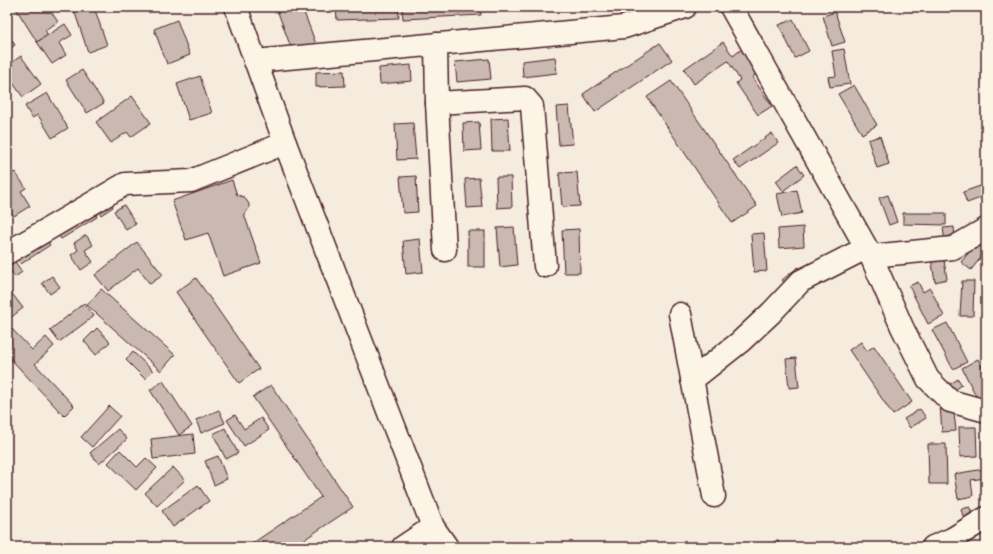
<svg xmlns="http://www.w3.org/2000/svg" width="993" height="554" viewBox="0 0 993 554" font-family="'Playpen Sans',sans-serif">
<rect width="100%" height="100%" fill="#f5ecde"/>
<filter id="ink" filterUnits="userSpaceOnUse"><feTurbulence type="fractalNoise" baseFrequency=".025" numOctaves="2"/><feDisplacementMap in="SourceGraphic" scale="8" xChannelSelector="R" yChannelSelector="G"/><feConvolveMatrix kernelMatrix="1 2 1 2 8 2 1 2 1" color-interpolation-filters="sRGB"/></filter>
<g filter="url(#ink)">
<g fill="#cab9b1" stroke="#4a1f2b">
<path d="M15 7H48L58 22 45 30 48 35 37 42Z"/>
<path d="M73 7H94L107 45 88 52Z"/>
<path d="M276 7H302L316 44 293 53Z"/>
<path d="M336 7H398L399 18 337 20Z"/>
<path d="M402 7H480L481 15 403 19Z"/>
<path d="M508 7H559L508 10Z"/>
<path d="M835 12 845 42 832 46 823 16Z"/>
<path d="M793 19 809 51 795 58 779 25Z"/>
<path d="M177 20 190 55 167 64 154 29Z"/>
<path d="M65 24 72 35 59 43 66 55 52 64 37 42Z"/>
<path d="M7 33 15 45 7 51Z"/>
<path d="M723 42 733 56 742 49 758 73 752 77 772 106 758 115 736 83 740 80 728 61 694 84 684 69Z"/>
<path d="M660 43 672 60 595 112 583 94Z"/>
<path d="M844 49 850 84 830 87 828 77 836 76 832 51Z"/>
<path d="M21 56 41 84 23 97 7 75V66Z"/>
<path d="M555 57 557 73 523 77 522 61Z"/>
<path d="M489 59 491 79 457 82 455 62Z"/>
<path d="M411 65 412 81 380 84 379 68Z"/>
<path d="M82 70 104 103 87 113 66 80Z"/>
<path d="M344 71 345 86 316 87V72Z"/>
<path d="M200 76 212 113 189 120 177 84Z"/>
<path d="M671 81 757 206 732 223 647 97Z"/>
<path d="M854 85 877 125 862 134 838 94Z"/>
<path d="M47 93 68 128 52 138 38 115 32 118 25 106Z"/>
<path d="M132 96 151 123 131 137 127 132 111 143 96 122Z"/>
<path d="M569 106 573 144 559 145 556 107Z"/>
<path d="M508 118 510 151H492L491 119Z"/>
<path d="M479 122 481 150 464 151 463 123Z"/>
<path d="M413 123 416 159 397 160 395 124Z"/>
<path d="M772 133 778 143 740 169 733 160Z"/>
<path d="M880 136 889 164 877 168 868 140Z"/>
<path d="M797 165 804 175 783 191 776 181Z"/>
<path d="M15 172 26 188 21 191 30 206 14 216 7 205V200L9 199 7 195V177Z"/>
<path d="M577 172 580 206 562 207 559 173Z"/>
<path d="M416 176 418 212 403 213 400 177Z"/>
<path d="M496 177H511L512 207 497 208Z"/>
<path d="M479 178 482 207 467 208 465 179Z"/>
<path d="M232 180 237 195 244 197 249 204V209L244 214 261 263 223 276 208 233 186 240 172 201Z"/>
<path d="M986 184V206L983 197 967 203 963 192Z"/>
<path d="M797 190 802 213 782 217 777 194Z"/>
<path d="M888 195 897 222 889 225 879 198Z"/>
<path d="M108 198 113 207 101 215 95 205Z"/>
<path d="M124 205 136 224 126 230 114 211Z"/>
<path d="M91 207 97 217 61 239 55 228Z"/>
<path d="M903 213H946V225L903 224Z"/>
<path d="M514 227 517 265 500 267 497 228Z"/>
<path d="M803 227 804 246 779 248 778 229Z"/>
<path d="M954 227 955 241 945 242 943 228Z"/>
<path d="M579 229 580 273H564L562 230Z"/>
<rect x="468" y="231" width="17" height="36"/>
<path d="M764 233 767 271 754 272 751 234Z"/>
<path d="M43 235 50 245 21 264 14 254Z"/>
<path d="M86 235 93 245 85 250 93 262 81 270 71 255 78 250 74 243Z"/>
<path d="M420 239 423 272 406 274 403 241Z"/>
<path d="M978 241 986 248V251L971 270 961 262Z"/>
<path d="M137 242 163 275 150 284 138 268 108 291 95 275Z"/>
<path d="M943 254 947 279 935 282 931 257Z"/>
<path d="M14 260 22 272 15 277 7 266Z"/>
<path d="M798 267 805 275 789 288 782 280Z"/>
<path d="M52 276 60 287 50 294 42 283Z"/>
<path d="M196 278 259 369 239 383 176 292Z"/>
<path d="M962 281H974L973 316H960Z"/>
<path d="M918 282 923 292 930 288 944 316 928 324 909 286Z"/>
<path d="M7 287 23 308 9 319 7 317Z"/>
<path d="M101 289 175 355 161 371 87 305Z"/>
<path d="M84 303 94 316 59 342 50 330Z"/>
<path d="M947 323 967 362 953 369 932 330Z"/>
<path d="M11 328 32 350 46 337 54 346 35 364 74 406 64 416 7 355V332Z"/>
<path d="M97 328 110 342 96 355 84 341Z"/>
<path d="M861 342 867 351 874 346 912 402 893 415 849 350Z"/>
<path d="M133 352 153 371 145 379 126 360Z"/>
<path d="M796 358 799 387 789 388 786 359Z"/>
<path d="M978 359 986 375V403L981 406 962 368Z"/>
<path d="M958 379 962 385 951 393 947 386Z"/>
<path d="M163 381 192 426 179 435 150 390Z"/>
<path d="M271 385 353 507 293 547H247L321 497 253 397Z"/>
<path d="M953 404 956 431 942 432 940 405Z"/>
<path d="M109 406 120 416 92 447 81 437Z"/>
<path d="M920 409 926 418 910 428 904 419Z"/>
<path d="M219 410 225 423 201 433 196 420Z"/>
<path d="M235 415 244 429 261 418 269 430 244 446 227 420Z"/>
<path d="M959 427H976L977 456 960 457Z"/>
<path d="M225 428 238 453 226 459 213 434Z"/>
<path d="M118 429 127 439 99 464 90 453Z"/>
<path d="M193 434 195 454 153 459 151 439Z"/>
<path d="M928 444H946L947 484H929Z"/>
<path d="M120 450 137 467 146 458 157 468 136 490 108 463Z"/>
<path d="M218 456 227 479 214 485 205 461Z"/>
<path d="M173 467 185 480 157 506 145 493Z"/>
<path d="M984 469 986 478 971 480 973 496 958 499 954 474Z"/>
<path d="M198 485 209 501 173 527 162 511Z"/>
<path d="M970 507 973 521 965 523 961 509Z"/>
<path d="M8 538 14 547H7Z"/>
<path d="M777 540 781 547H766Z"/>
</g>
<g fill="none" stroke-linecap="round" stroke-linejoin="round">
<defs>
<g id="minor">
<path d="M731 7 871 256 902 327 928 379 950 401 986 411"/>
<path d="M436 44 437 103 445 250"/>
<path d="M255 61 624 27 685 7"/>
<path d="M437 103 525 98 532 106 545 266"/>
<path d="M7 253 125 184 191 181 285 143"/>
<path d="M871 256 953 248 986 229"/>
<path d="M680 314 714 496"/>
<path d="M692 380 740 342 771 313 801 281 866 248"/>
<path d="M933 547 952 539 986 518"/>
</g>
<g id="major">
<path d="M236 7 285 143 433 527 447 547"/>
<path d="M403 547 433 527"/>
</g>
</defs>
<use href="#minor" stroke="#4a1f2b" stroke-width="25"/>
<use href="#major" stroke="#4a1f2b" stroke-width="25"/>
<use href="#minor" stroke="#fcf5e5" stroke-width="22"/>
<use href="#major" stroke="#fcf5e5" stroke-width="22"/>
</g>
</g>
<rect width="993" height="554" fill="none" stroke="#fcf5e5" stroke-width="24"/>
<rect x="12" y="12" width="969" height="530" fill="none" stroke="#4a1f2b" stroke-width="1.5" filter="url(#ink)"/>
</svg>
